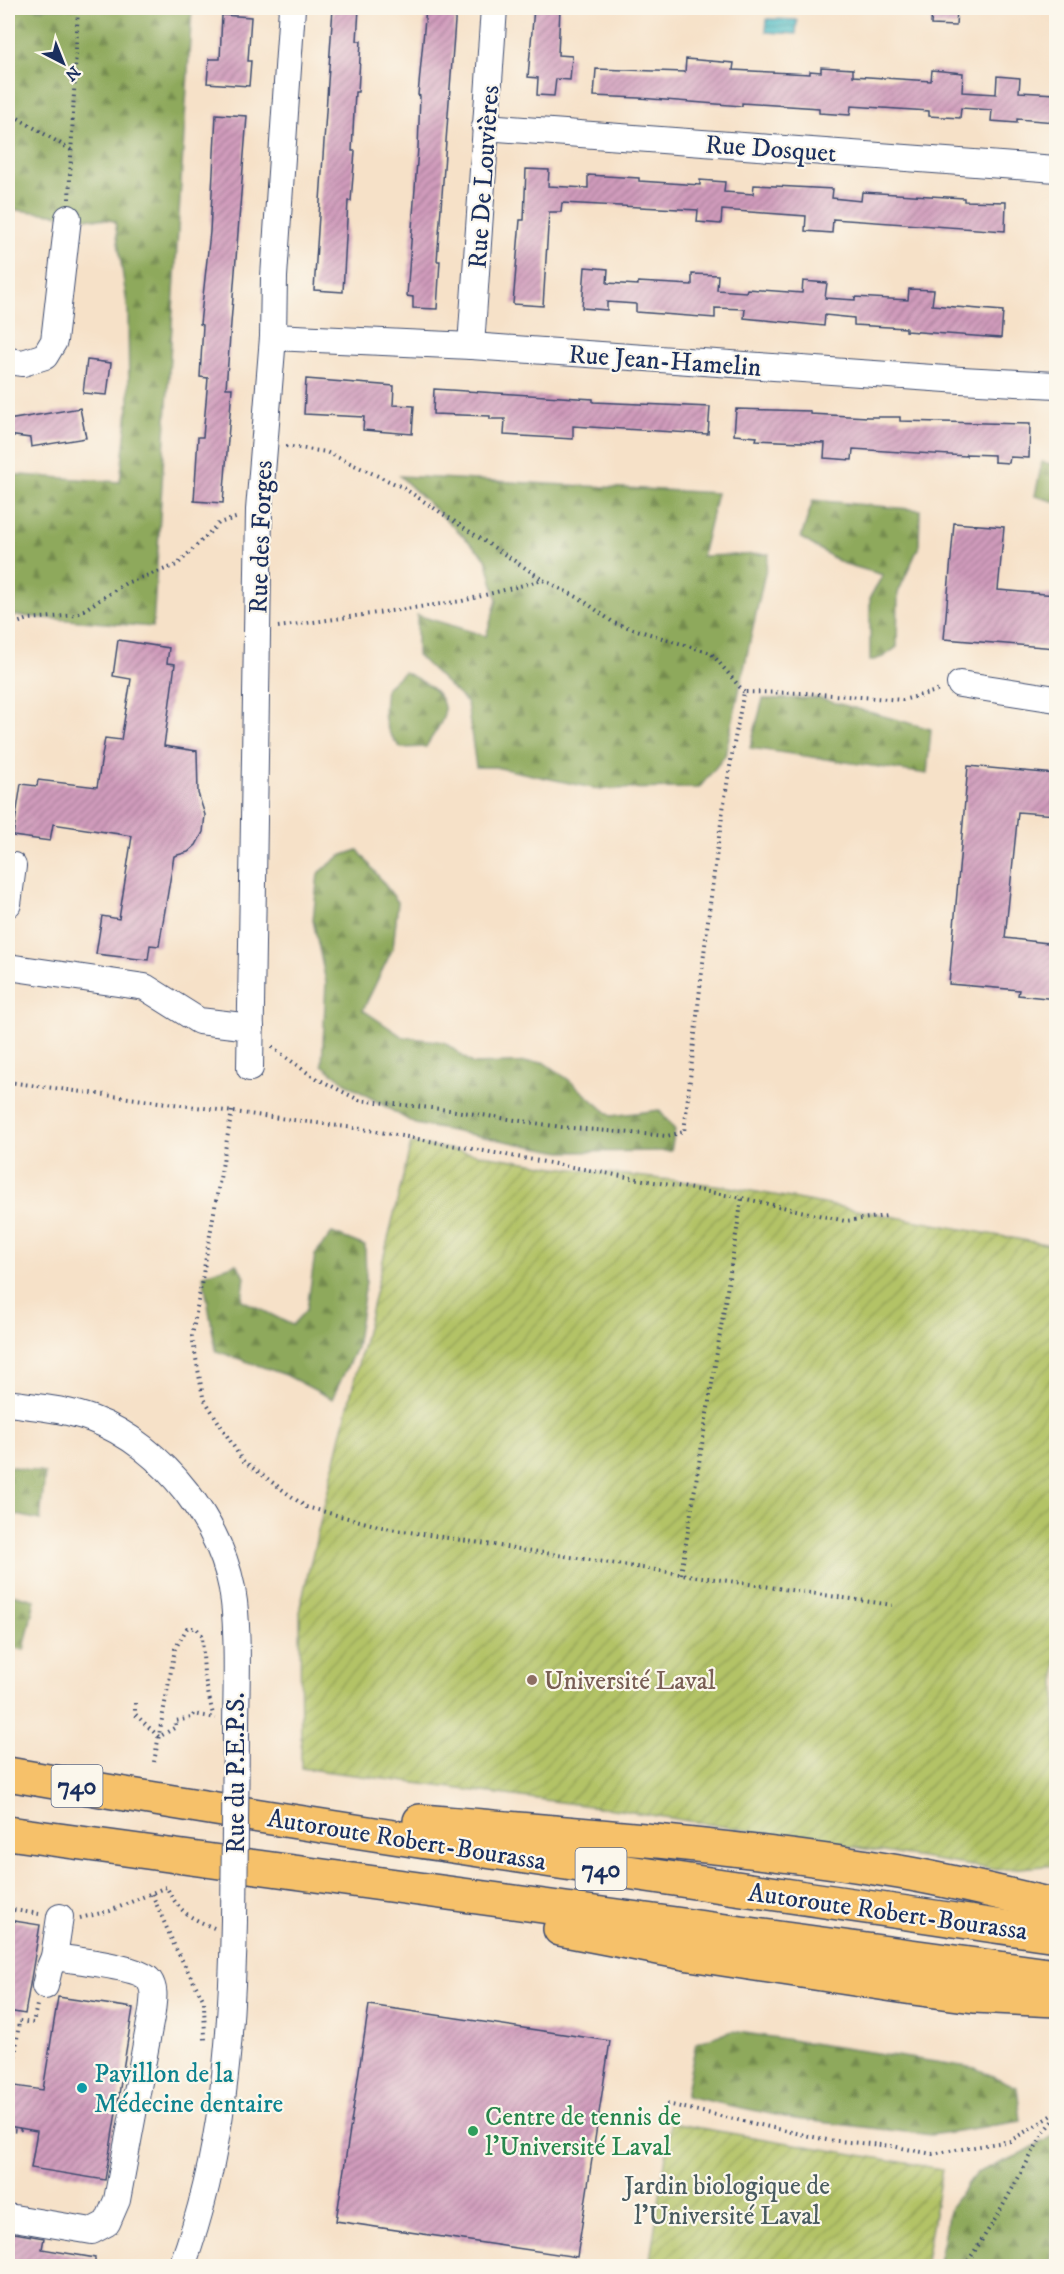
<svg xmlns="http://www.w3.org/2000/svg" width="1064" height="2274" viewBox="0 0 1064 2274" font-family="'IM FELL DW Pica',serif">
<defs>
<pattern id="forest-firs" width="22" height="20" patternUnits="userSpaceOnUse" patternTransform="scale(1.5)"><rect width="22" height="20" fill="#8ea95b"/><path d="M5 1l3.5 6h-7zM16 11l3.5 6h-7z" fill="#738a4e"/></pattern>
<pattern id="garden-furrows" width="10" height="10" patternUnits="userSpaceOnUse" patternTransform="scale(1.5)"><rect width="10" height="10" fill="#b3c366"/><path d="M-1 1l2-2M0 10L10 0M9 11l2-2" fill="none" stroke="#919f57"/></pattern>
<pattern id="water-rules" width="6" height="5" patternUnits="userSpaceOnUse" patternTransform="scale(1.5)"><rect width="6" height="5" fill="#4dbcc4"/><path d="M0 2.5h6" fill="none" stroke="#3f99a2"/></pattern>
<pattern id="building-hatch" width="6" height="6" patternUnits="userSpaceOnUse" patternTransform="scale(1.5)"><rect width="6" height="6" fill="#d09bbb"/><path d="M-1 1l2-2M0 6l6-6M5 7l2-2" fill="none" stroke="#a87f9b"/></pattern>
</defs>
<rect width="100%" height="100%" fill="#fbf7ec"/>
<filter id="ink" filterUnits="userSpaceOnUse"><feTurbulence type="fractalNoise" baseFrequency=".0167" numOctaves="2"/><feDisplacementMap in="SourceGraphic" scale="12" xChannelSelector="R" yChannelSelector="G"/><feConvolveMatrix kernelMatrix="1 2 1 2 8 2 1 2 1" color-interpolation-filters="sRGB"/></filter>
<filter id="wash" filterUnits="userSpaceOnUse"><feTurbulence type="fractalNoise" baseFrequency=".008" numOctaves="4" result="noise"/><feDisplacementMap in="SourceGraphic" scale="24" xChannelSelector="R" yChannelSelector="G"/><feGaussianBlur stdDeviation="1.35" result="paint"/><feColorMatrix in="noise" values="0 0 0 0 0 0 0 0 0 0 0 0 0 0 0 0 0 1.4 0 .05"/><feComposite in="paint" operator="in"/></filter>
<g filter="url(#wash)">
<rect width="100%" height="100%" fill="#f6e1c8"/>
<g fill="url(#forest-firs)" stroke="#546c5c" stroke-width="1.5">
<path d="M8 8H192L153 627 8 615V474L120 482 129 400 128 311 115 221 8 209Z"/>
<path d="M1042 462 1056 465V502L1035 496Z"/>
<path d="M400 476 717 493 702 556 769 554 725 756 699 788 597 789 495 767H476L467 703 417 655V615L486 636 497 600 486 558Z"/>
<path d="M813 500 920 510 919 546 898 593 897 647 883 657 870 661V597L883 575 842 563 801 538Z"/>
<path d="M404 672C419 679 447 692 444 714 442 725 431 737 426 747L401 748C381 728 383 714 386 688Z"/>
<path d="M818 698 931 729 927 774 750 748 763 699Z"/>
<path d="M358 850 398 902 393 948 363 1010 403 1037 444 1042 473 1064 543 1062 569 1080 611 1116 659 1110 675 1130 671 1151 562 1152 415 1124 349 1085 322 1065 326 982 313 920 318 874 340 856Z"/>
<path d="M332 1233 365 1246 366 1282 356 1348 332 1399 286 1375 216 1351 203 1275 236 1264 245 1276 242 1300 292 1325 307 1309 315 1254Z"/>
<path d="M8 1466 45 1473 40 1520 8 1513Z"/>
<path d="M8 1593 35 1600 24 1650 8 1646Z"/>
<path d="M732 2031 975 2068 1017 2087 1021 2121 931 2135 795 2119 685 2096 696 2043Z"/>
<path d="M1056 2134 1051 2266H937L950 2207 976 2173 1017 2156Z"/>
</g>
<g fill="url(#garden-furrows)" stroke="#677962" stroke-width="1.5">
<path d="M411 1143 555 1167 724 1186 1056 1246V1865L997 1870 613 1809 301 1768 300 1607Z"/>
<path d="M671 2123 942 2169 925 2266H649Z"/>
</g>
<path fill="url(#water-rules)" stroke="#347691" stroke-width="1.5" d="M767 19 797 20 796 34 766 32Z"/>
<g id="blocks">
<g fill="url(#building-hatch)">
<path d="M333 8H359L357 41H361L358 92H355L352 151H355L351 201H348L343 292 314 290Z"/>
<path d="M426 8H456L437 261H440L437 309 413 308V297L407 296 418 148 420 96 418 95Z"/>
<path d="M534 8H560L558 55 572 56 570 80 556 79 554 96 537 95 538 78 528 77Z"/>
<path d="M932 8H957L956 26 931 25Z"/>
<path d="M222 15 251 17 248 61H251L249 86 207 83 209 59H220Z"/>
<path d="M686 59 734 63 733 70 810 74V71L821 72V67L853 69V76L931 81 932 70 963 73 962 92 996 94 997 76 1020 78 1019 92 1056 94V122L1017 119V123L991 121 992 110 961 108 960 118 929 116V111L851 106 850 115 819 113V108L742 103V106L639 98 594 96 596 69 685 72Z"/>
<path d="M216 114 247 116 226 388H232L223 503 194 501 198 437H203L208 378 200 377 203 325 200 324 210 232Z"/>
<path d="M526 169 549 170 548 186 588 188V175L639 178V181L700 185V180L725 182 724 192 753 194 754 185 833 189 832 198 861 201 862 192 964 198V201L1006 202 1005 231 833 219 832 233 805 231 806 216 722 210 721 224 697 222 698 210 562 203 561 212H549L543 306 513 304 520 220H524Z"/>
<path d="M585 267 608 269 607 283 638 285V282L692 285V274L718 275 717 290 746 292 747 289 802 293 803 281 827 283 825 298 855 300V297L908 300 909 289 934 290 932 305 1003 311 1001 338 906 331V328L854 325V318L825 315 824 326 744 318 745 309 715 308V318L636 312V304L607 302V310L582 308Z"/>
<path d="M87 360 111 363 107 395 83 393Z"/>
<path d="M306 379 394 386 393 405 414 406 412 434 363 430 364 417 304 414Z"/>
<path d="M434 389 593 399V402L710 407 708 434 573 426V439L504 435 505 419H490V416L433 414Z"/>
<path d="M80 408 86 438 31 447 30 438 8 435V420Z"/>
<path d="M736 409 810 411V414L868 417H900V421L1030 424 1029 458 1010 457 1009 463 994 462V455L966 454V456L853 449 852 460 824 458 825 443 756 440 757 437 734 435Z"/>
<path d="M954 523 1004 527 998 590 1056 595V648L944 639Z"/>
<path d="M118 640 169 648 167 663 175 664 164 746 197 751 198 793 205 815 203 832 196 845 188 852 174 856 159 946 150 945 148 960 96 954 102 916 119 919 132 836 53 824 50 841 13 836 21 784 37 786 38 780 97 787 105 738 121 740 131 679 113 676Z"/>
<path d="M968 766 1056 774V815L1018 812 1005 938 1056 944V999L1018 995 1019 990 949 984Z"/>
<path d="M8 1920 40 1925 25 2014 8 2011Z"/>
<path d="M58 1997 133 2008 105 2180 31 2168 37 2131 8 2126V2085L43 2090Z"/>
<path d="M369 2005 610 2041 577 2257 336 2221Z"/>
<path d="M8 2232 44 2238 42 2249 95 2258V2266H8Z"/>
</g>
</g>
</g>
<g filter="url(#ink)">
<use href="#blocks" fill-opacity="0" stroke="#3c4a6e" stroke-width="1.5"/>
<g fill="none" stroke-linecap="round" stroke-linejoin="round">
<defs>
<g id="minor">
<path d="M485 127 1056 169"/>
<path d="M273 337 471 346 961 380 1056 385"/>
<path d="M471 346 494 8"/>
<path d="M8 361 23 363 45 356 54 341 68 218"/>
<path d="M960 684 1056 699"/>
<path d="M8 904 13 866"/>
<path d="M8 967 145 987 199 1021 251 1027"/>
<path d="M250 1068 259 510 273 337 274 277 292 8"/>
<path d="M8 1403C36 1407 65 1409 92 1419 163 1445 226 1527 234 1602 239 1645 236 1690 236 1734"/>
<path d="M45 1986 49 1969 54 1957 60 1917"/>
<path d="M8 2217 92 2231 107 2223 117 2200 152 2012C153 2001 156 1990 149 1980 140 1967 73 1960 54 1957"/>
<path d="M182 2266C223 2155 232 2037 234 1920"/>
</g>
<g id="highway">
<path d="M8 1774C356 1835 707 1883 1056 1935"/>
<path d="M420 1821C582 1834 745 1846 905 1873 956 1882 1006 1894 1056 1906"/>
<path d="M8 1833 1056 1976"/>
<path d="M560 1929 690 1954 913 1988 974 1996 1056 2000"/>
</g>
</defs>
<use href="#minor" stroke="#3c4a6e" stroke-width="28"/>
<use href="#highway" stroke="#3c4a6e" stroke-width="36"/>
<g stroke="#3c4a6e" stroke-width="4" stroke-dasharray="1.5 4.5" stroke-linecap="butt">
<path d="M8 112 71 150"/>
<path d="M69 199 78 8"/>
<path d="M286 446 326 452 402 487 542 579"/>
<path d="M8 626 29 619 76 615 126 583 177 565 219 523 239 517"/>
<path d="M278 627 462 601 543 580 581 599 614 623 711 653 744 692"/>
<path d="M272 1047 312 1076 359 1100 449 1110 561 1127 667 1136 684 1132C701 985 714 837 744 692L805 693 903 700 940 690"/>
<path d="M8 1082 369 1130 742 1198 845 1221 887 1216"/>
<path d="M232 1111 192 1336 203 1397 242 1460 306 1507 390 1529 681 1574 892 1605"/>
<path d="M681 1574 742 1198"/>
<path d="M135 1703V1714L159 1737 176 1727 175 1721 192 1718 194 1714 216 1718"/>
<path d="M154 1762 175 1649 187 1628H196L202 1635 204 1674 213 1715"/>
<path d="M168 1890C180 1913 191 1918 214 1928"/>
<path d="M152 1894 175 1947 204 2001 205 2040"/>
<path d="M8 1909 39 1914"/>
<path d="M80 1918 110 1911 166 1887"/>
<path d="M12 2086 19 2021 33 2023 37 2005"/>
<path d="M667 2104 827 2140 892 2146 932 2154 1010 2141 1056 2113"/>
<path d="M8 2130 18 2131 21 2129"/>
<path d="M965 2266 996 2218 1044 2132 1056 2118"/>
</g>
<use href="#minor" stroke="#fff" stroke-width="26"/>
<use href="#highway" stroke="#f6c16b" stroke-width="33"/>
<defs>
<path id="minor-bridge" d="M234 1920 236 1734"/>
</defs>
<use href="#minor-bridge" stroke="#3c4a6e" stroke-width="28" stroke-linecap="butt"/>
<use href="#minor-bridge" stroke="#fff" stroke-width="26"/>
</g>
</g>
<circle fill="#8d6e63" stroke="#fbf7ec" stroke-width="2" cx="532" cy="1680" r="6"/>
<circle fill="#0f9aa8" stroke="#fbf7ec" stroke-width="2" cx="82" cy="2088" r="6"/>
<circle fill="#2e9e5b" stroke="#fbf7ec" stroke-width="2" cx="473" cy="2131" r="6"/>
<g text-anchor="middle" stroke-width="4.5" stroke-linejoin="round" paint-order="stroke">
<g fill="#fbf7ec" stroke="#5e6b89" stroke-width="1.5">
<rect x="51.5" y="1765" width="51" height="42" rx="4.5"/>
<rect x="575.5" y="1848" width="51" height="42" rx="4.5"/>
</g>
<g font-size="24" font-weight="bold" fill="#1b2f5e">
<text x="77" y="1794">740</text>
<text x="601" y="1877">740</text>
</g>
<g font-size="26" fill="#1b2f5e" stroke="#fbf7ec">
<text transform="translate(771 148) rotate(4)" y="9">Rue Dosquet</text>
<text transform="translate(483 177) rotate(-86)" y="9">Rue De Louvières</text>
<text transform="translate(665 360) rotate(4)" y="9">Rue Jean-Hamelin</text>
<text transform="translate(260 537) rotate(-88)" y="9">Rue des Forges</text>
<text transform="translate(235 1773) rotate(-90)" y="9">Rue du P.E.P.S.</text>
<text transform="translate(407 1839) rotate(9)" y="9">Autoroute Robert-Bourassa</text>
<text transform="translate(888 1911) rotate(8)" y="9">Autoroute Robert-Bourassa</text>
</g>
<g font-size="26" fill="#785e54" stroke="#fbf7ec" text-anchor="start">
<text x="544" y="1689">Université Laval</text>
</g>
<g font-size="26" fill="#0d838f" stroke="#fbf7ec" text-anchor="start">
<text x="94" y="2082">Pavillon de la<tspan x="94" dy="30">Médecine dentaire</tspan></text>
</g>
<g font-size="26" fill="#27864d" stroke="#fbf7ec" text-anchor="start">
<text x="485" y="2125">Centre de tennis de<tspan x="485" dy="30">l’Université Laval</tspan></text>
</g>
<g font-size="26" fill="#495b60" stroke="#fbf7ec">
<text x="727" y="2194">Jardin biologique de<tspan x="727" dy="30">l'Université Laval</tspan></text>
</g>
</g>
<rect width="1064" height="2274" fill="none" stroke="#fbf7ec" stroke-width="30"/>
<g transform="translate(63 63) rotate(138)" stroke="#fbf7ec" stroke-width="4.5" paint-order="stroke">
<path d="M0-4.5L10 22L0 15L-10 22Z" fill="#1b2f5e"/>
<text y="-9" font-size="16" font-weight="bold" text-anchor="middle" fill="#1b2f5e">N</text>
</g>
</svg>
